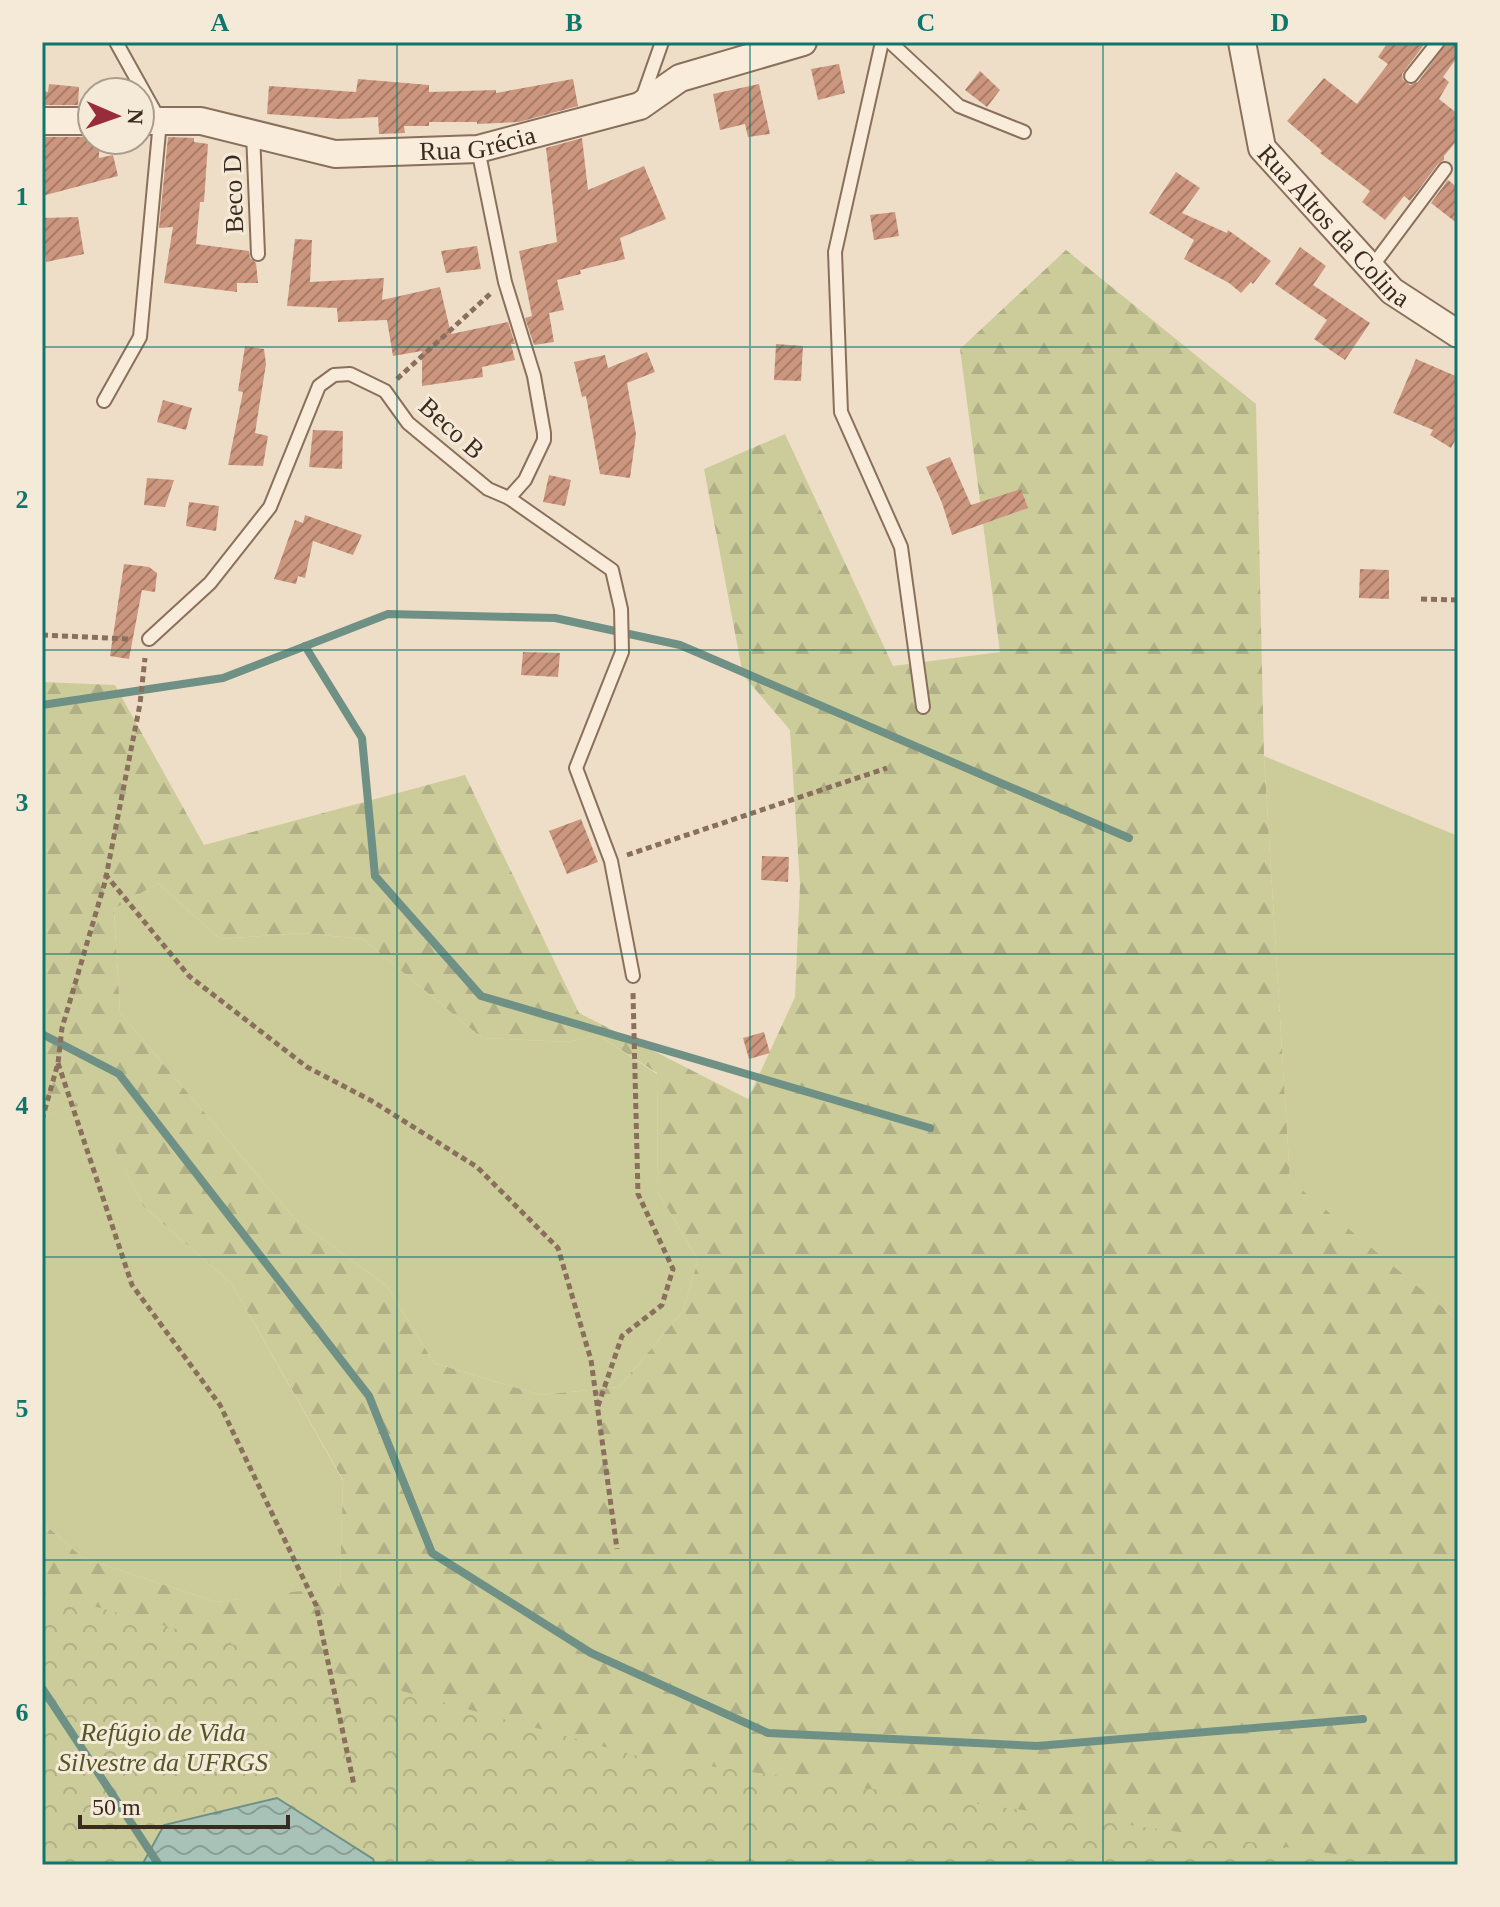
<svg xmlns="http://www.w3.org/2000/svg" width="1500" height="1907" viewBox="0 0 1500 1907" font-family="'Times New Roman',serif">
<defs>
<pattern id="forest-firs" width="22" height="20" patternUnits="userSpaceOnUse" patternTransform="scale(2)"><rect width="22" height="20" fill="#cccc9b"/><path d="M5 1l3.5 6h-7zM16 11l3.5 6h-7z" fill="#b0af85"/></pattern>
<pattern id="park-crowns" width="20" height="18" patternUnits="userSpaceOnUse" patternTransform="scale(2)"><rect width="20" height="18" fill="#cccc9b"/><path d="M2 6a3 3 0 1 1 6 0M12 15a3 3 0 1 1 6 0" fill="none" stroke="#b0af85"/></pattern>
<pattern id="water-waves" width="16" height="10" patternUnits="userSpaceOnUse" patternTransform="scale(2)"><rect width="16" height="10" fill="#a8c2b8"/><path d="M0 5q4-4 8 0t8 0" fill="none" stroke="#8a9e95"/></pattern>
<pattern id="building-hatch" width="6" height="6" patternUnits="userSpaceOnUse" patternTransform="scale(2)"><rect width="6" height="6" fill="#cc967e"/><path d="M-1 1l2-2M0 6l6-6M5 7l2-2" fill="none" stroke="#a77b67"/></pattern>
</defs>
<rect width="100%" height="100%" fill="#eedec7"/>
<g fill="#cccc9b">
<path d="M1264 756 1458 836V1320L1290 1181Z"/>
<path d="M158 883 220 939 301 933 363 939 482 1038 569 1042 598 1035 657 1074 658 1192 698 1260 683 1311 619 1387 540 1395 434 1363 387 1286 294 1218 120 1013 114 909Z"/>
<path d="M91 1101 144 1207 232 1284 343 1481 340 1587 216 1602 83 1558 42 1522V1117Z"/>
</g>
<path fill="url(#forest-firs)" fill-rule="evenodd" d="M1066 250 1256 404 1264 756 1290 1180 1458 1320V1865H42V1522L83 1558 216 1602 340 1586 343 1480 232 1284 144 1207 91 1102 42 1117V682L115 685 204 845 465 775 579 1013 748 1099 795 997 800 885 790 730 743 675 704 469 785 434 893 666 1000 652 960 349ZM158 883 220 939 301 933 363 939 482 1038 569 1042 598 1035 657 1073 658 1192 698 1260 683 1311 619 1387 540 1395 434 1363 387 1286 294 1218 120 1013 114 909Z"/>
<path fill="url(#park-crowns)" d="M42 1592 638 1756 1414 1865H42Z"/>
<path fill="url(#water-waves)" stroke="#6f9185" stroke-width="2" d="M277 1798 373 1859 375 1865H142L164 1825Z"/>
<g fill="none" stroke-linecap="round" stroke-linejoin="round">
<g stroke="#6f9185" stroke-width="8">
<path d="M305 646 362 738 375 876 481 996 930 1128"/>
<path d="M42 705 223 678 388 614 555 618 680 645 1129 838"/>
<path d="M42 1034 119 1074 369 1396 432 1553 591 1653 768 1733 1037 1746 1363 1719"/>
<path d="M42 1688 159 1865"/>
</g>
</g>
<g fill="url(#building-hatch)">
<path d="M1388 42H1426L1402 74 1403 80 1410 85 1418 82 1447 42H1458V56L1443 77 1449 82 1439 99 1458 114V139L1444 156V160L1438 164 1410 201 1404 196 1385 220 1362 202 1370 191 1320 153 1322 151 1287 121 1324 78 1357 104 1388 64 1378 57Z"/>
<path d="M839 64 845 93 818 100 811 69Z"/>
<path d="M980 71 1000 90 987 107 965 90Z"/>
<path d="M358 79 429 85V92L496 90V93L573 79 578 106 519 122 477 124V122H429V126H404L405 133 379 134 378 117 340 119 267 114 269 86 356 92Z"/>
<path d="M49 84 79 87 78 105H42V91L48 92Z"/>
<path d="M759 84 770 134 748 137 745 124 720 130 713 94Z"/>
<path d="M42 137H92V140H99V158L113 155 118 176 42 196Z"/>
<path d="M168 137 194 138V142L208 144 204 202H200L196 244 249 251 250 258 256 263 258 283H237V292L164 283 173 227 159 228Z"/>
<path d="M582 138 588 190 644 166 666 219 620 238 625 259 580 270 581 274 557 280 564 310 549 313 554 342 534 345 525 318 532 316 519 251 557 242 546 148Z"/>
<path d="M1176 172 1200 188 1182 213 1227 233 1228 230 1271 261 1253 284 1251 282 1241 293 1229 283 1184 259 1194 240 1149 213Z"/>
<path d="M1448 180 1458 188V224L1431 203Z"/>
<path d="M895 212 899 236 874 240 870 215Z"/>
<path d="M78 217 84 254 46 262 42 218Z"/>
<path d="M295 239 312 240 310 282 384 278 382 300 440 287 451 334 508 322 515 344H511L515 360 482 367 483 377 422 386V351L393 356 387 320 338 322 337 308 287 306Z"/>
<path d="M477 246 481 269 446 273 441 251Z"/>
<path d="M1300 247 1326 266 1313 285 1370 323 1345 360 1314 339 1327 320 1275 284Z"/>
<path d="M776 344 803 346 801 381 774 380Z"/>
<path d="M245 346 264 349 266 364 255 433 268 436 263 466 228 465 243 392 238 391Z"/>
<path d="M647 352 655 372 627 383 636 434 630 478 600 474 586 396 582 397 574 362 605 355 608 368Z"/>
<path d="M1416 359 1458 377V435L1451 448 1430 435 1433 430 1393 413Z"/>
<path d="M163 400 192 408 186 430 157 422Z"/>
<path d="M313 430 343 431 342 469 309 467Z"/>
<path d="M950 457 971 505 1021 489 1028 508 952 535 942 503 926 467Z"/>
<path d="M549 475 571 480 565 506 543 502Z"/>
<path d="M147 478 174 480 165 507 144 505Z"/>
<path d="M189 502 219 506 216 531 186 526Z"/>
<path d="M305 515 336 526 335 529 336 526 362 535 353 555 313 541 305 578 298 576 296 584 274 579 295 520 303 523Z"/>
<path d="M124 564 149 567 157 573 155 592 142 590 129 659 110 656Z"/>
<path d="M1360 569 1389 570V599L1359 598Z"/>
<path d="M523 652 560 653 558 677 521 675Z"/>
<path d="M581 819 598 862 567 874 549 831Z"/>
<path d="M762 856 789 857 788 882 761 880Z"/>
<path d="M764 1032 770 1053 749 1059 743 1038Z"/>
</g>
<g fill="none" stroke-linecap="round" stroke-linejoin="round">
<defs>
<g id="service">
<path d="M882 42 835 252 841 412 901 547 923 707"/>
<path d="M890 42 959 106 1024 132"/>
<path d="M1411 76 1438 42"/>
<path d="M642 99 662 42"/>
<path d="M253 133 258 254"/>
<path d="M1371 268 1445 169"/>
<path d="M104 401 140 337 160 121 116 42"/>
<path d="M509 498 612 570 621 609 622 652 576 768 611 861 633 976"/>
<path d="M149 639 210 583 270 507 319 386 334 375 350 374 385 391 408 423 488 489 509 498 525 480 544 440V433L534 376 505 282 478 149"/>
</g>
<g id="minor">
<path id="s1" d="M1242 42 1262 148 1392 291 1458 334"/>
<path d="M42 121H92"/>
<path id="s2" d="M140 121H201L335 154 478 149 640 106 680 78 803 42"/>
</g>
</defs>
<use href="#service" stroke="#8a705c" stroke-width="16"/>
<use href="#minor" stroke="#8a705c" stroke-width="30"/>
<g stroke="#8a705c" stroke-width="5" stroke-dasharray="6 4" stroke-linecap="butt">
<path d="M397 379 490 294"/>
<path d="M1421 599 1458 600"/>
<path d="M42 635 130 639"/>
<path d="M627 855 887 768"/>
<path d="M105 874 189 976 307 1067 372 1101 477 1167 558 1248 591 1360 617 1549"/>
<path d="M58 1063 132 1285 220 1405 316 1605 354 1785"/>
<path d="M42 1120 58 1063 62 1028 105 882 140 704 145 658"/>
<path d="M598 1406 622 1336 662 1305 673 1269 638 1194 633 993"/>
</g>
<use href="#service" stroke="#f9ecdb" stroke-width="12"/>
<use href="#minor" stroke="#f9ecdb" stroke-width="26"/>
</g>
<path fill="none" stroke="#0f766e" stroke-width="2" stroke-opacity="0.55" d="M397 42V1865M750 42V1865M1103 42V1865M42 347H1458M42 650H1458M42 954H1458M42 1257H1458M42 1560H1458"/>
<g text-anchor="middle" stroke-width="6" stroke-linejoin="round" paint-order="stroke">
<g font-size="26" fill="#3a2a20" stroke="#f5e9d7">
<text dy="9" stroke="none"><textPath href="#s2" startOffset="342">Rua Grécia</textPath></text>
<text transform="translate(233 194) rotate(-92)" y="9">Beco D</text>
<text dy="9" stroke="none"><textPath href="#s1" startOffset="214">Rua Altos da Colina</textPath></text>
<text transform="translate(452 428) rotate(42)" y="9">Beco B</text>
</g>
<g font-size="26" font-style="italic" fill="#505627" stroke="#f5e9d7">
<text x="163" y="1741">Refúgio de Vida<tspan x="163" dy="30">Silvestre da UFRGS</tspan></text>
</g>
</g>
<rect width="1500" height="1907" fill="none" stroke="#f5e9d7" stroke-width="88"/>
<g transform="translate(116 116) rotate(92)"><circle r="38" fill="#f5e9d7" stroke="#aa9d8e" stroke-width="2"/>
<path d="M0-6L14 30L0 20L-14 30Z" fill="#982d39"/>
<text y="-12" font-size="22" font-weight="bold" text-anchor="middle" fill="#3a2a20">N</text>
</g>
<path d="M80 1815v12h208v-12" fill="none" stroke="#3a2a20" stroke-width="4"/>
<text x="92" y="1815" font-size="24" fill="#3a2a20" stroke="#f5e9d7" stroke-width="6" paint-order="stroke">50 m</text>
<rect x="44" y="44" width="1412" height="1819" fill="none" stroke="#0f766e" stroke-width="3"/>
<g font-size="26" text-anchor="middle" font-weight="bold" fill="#0f766e">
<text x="220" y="31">A</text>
<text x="574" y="31">B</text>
<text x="926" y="31">C</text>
<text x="1280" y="31">D</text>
<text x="22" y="205">1</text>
<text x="22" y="508">2</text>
<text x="22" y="811">3</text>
<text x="22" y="1114">4</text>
<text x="22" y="1417">5</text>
<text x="22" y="1721">6</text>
</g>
</svg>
